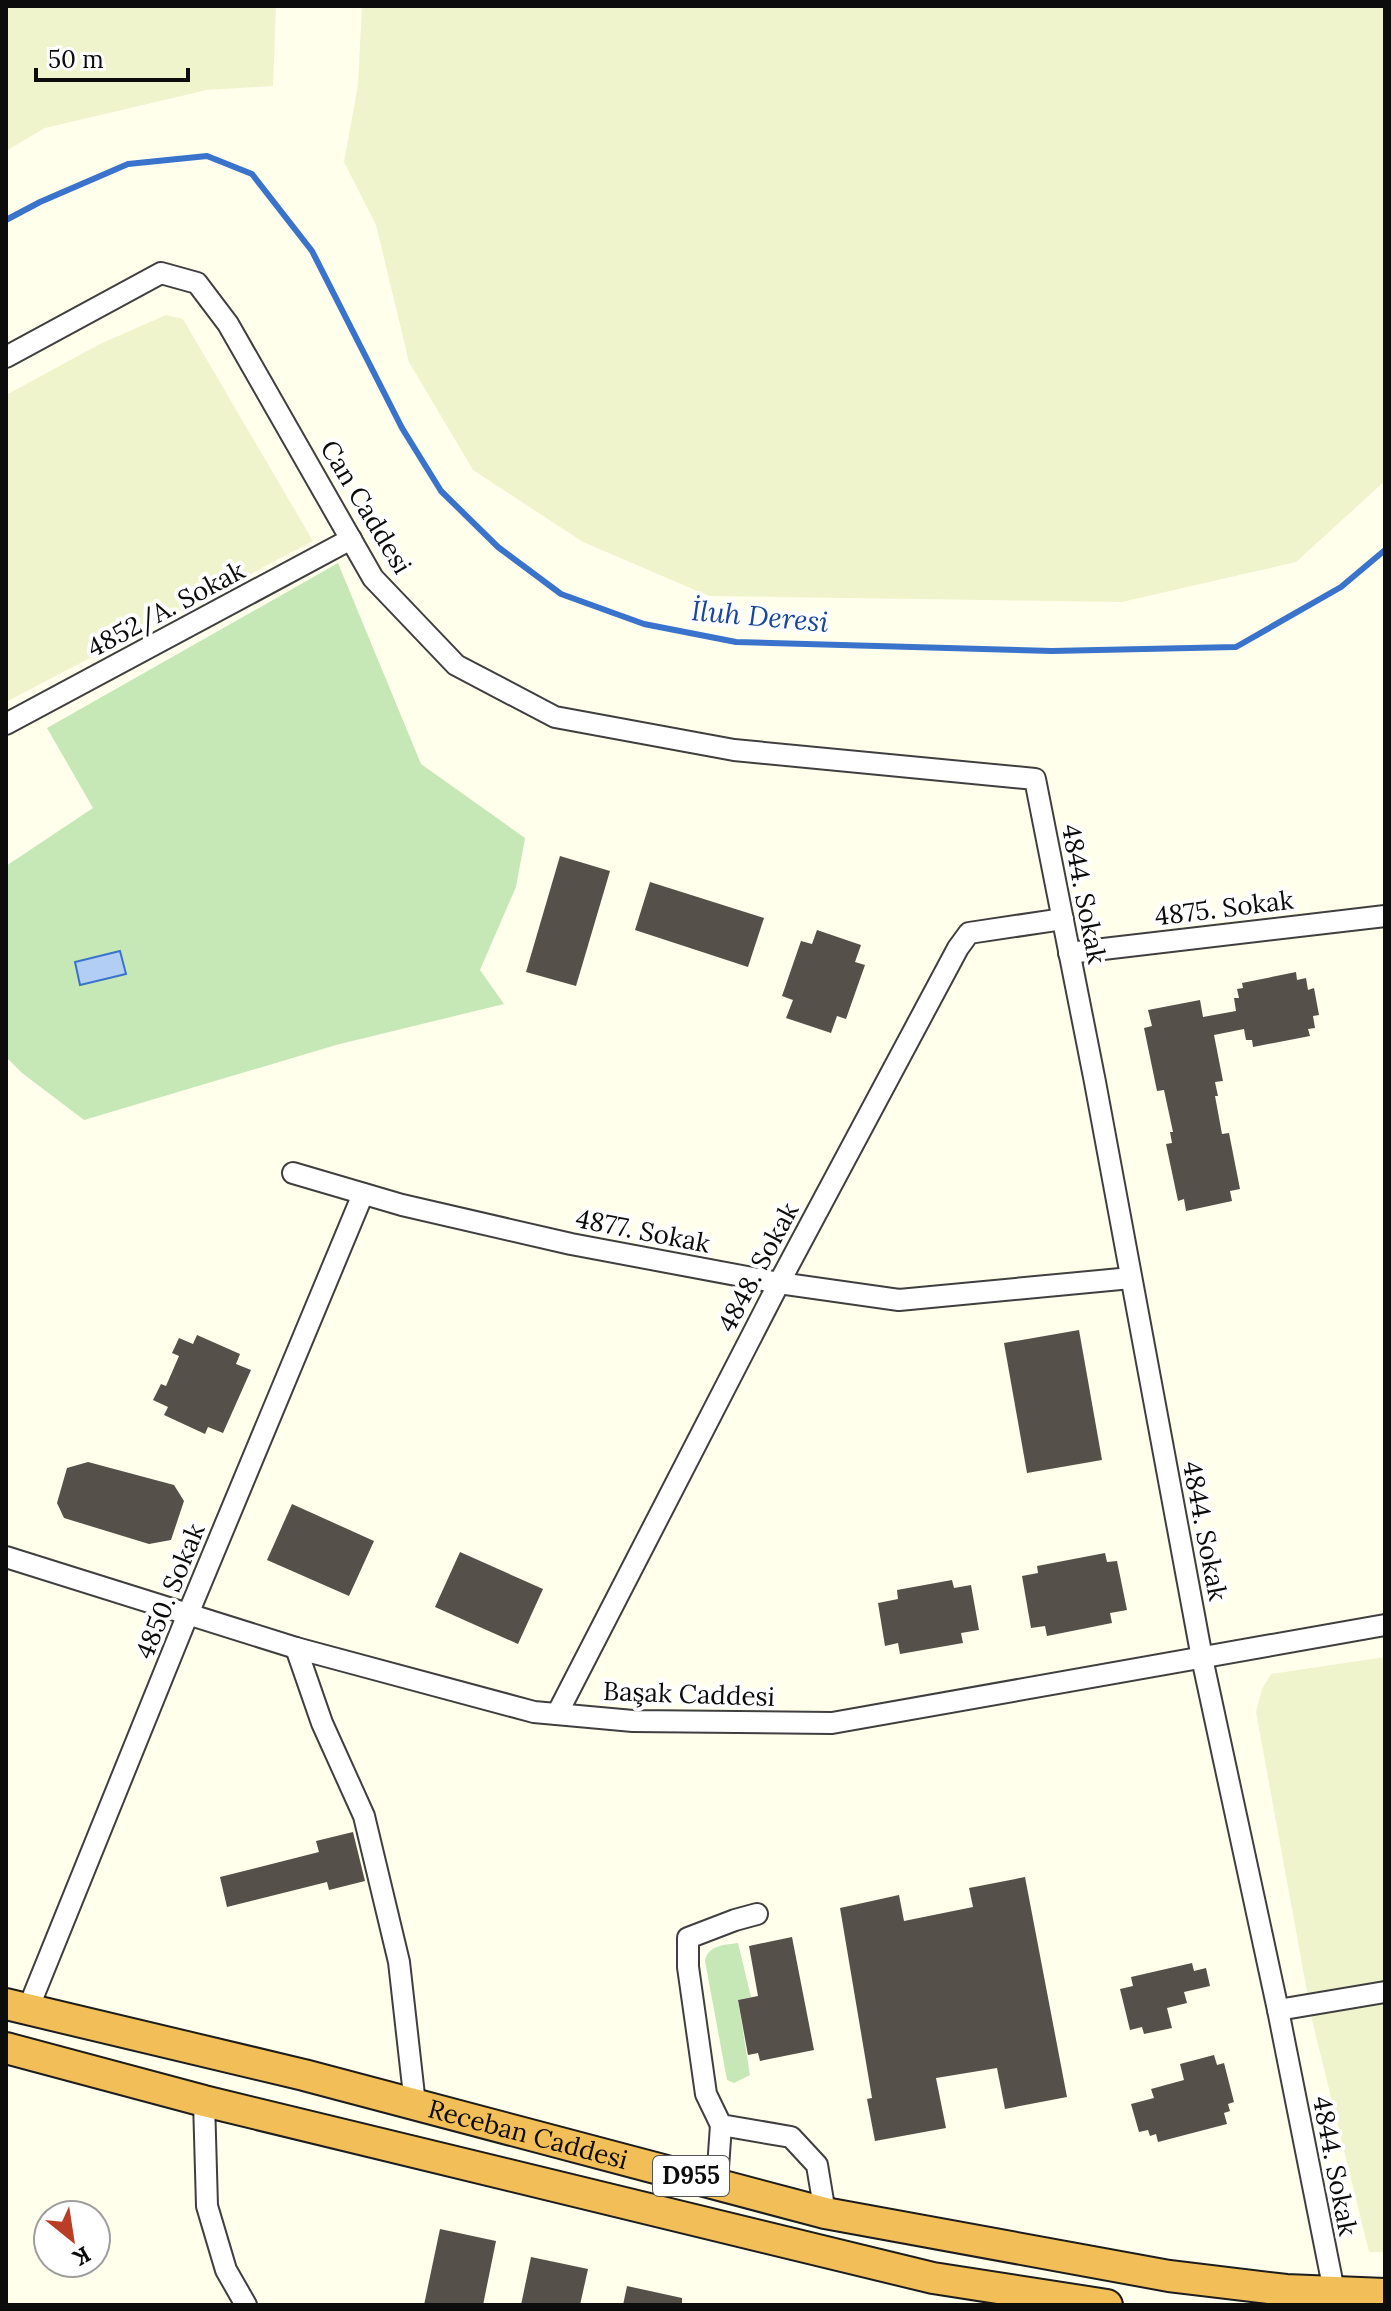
<svg xmlns="http://www.w3.org/2000/svg" width="1391" height="2311" viewBox="0 0 1391 2311" font-family="Lora,serif">
<rect width="100%" height="100%" fill="#ffffec"/>
<g fill="#eff4cd">
<path d="M6 6H276L273 86 207 90 45 128 6 151Z"/>
<path d="M362 6H1385V481L1296 562 1122 602 709 596 583 542 473 470 409 362 376 225 344 162 358 85Z"/>
<path d="M166 315 183 319 313 541 6 702V395L100 344Z"/>
<path d="M1385 1657V2252H1369L1313 2024 1256 1712 1262 1689 1271 1674Z"/>
</g>
<g fill="#c6e8b7">
<path d="M338 563 421 764 525 838 516 887 480 970 504 1004 336 1045 84 1120 22 1073 6 1057V866L93 808 47 728Z"/>
<path d="M738 1943 751 1997 738 2000 750 2075 734 2083 727 2080 705 1961C708 1945 724 1945 738 1943Z"/>
</g>
<path fill="#b2cef5" stroke="#3a73cb" stroke-width="2" d="M120 951 126 974 80 985 75 962Z"/>
<g fill="none" stroke-linecap="round" stroke-linejoin="round">
<path stroke="#3a73cb" stroke-width="6" d="M6 220 40 202 128 164 207 156 252 174 312 251 402 428 441 491 498 547 561 594 644 624 736 642 1052 651 1236 647 1341 587 1385 550"/>
</g>
<g fill="#555049">
<path d="M560 856 610 871 576 986 526 972Z"/>
<path d="M650 882 764 918 748 967 635 930Z"/>
<path d="M817 930 861 945 855 962 865 965 846 1019 837 1016 831 1033 786 1018 793 1000 782 996 801 941 812 944Z"/>
<path d="M1296 972 1297 980 1306 978 1308 990 1314 988 1319 1015 1313 1016 1315 1028 1308 1029 1310 1036 1253 1047 1252 1040H1246L1244 1029 1214 1035 1223 1081 1215 1082 1218 1096H1215L1222 1134 1229 1133 1240 1189 1230 1191 1232 1201 1186 1211 1184 1199 1178 1201 1166 1144 1172 1143 1170 1132H1173L1164 1090 1157 1091 1144 1028 1152 1026 1148 1010 1200 1000 1203 1017 1236 1011 1234 998H1239L1237 989 1243 988 1242 983Z"/>
<path d="M1079 1330 1102 1460 1027 1473 1004 1343Z"/>
<path d="M197 1335 240 1354 236 1364 251 1370 223 1433 208 1427 205 1434 164 1415 168 1407 153 1400 161 1384 166 1386 179 1356 172 1353 179 1338 193 1344Z"/>
<path d="M88 1462 174 1485 184 1501 171 1540 149 1544 64 1518 57 1503 67 1468Z"/>
<path d="M292 1504 374 1541 349 1596 267 1560Z"/>
<path d="M460 1552 543 1589 518 1644 435 1607Z"/>
<path d="M1105 1553 1107 1562 1117 1561 1127 1610 1110 1613 1112 1623 1047 1636 1045 1626 1031 1628 1022 1576 1038 1573 1037 1566Z"/>
<path d="M952 1580 954 1588 971 1585 979 1630 961 1633 963 1643 900 1654 898 1643 885 1646 878 1603 898 1599 897 1590Z"/>
<path d="M353 1832 365 1881 329 1890 327 1882 227 1907 220 1877 319 1852 316 1841Z"/>
<path d="M1025 1877 1067 2097 1005 2109 997 2068 936 2078 946 2128 875 2141 867 2099 872 2098 840 1908 899 1895 904 1921 973 1907 969 1888Z"/>
<path d="M792 1937 814 2050 760 2061 758 2053 748 2055 738 2000 758 1996 749 1946Z"/>
<path d="M1192 1963 1194 1971 1206 1968 1210 1986 1184 1992 1187 2003 1167 2008 1172 2028 1144 2034 1142 2027 1130 2030 1120 1989 1133 1986 1131 1977Z"/>
<path d="M1214 2055 1217 2065 1224 2063 1234 2102 1228 2104 1230 2111 1224 2113 1227 2124 1158 2142 1156 2134 1150 2136 1148 2130 1139 2132 1131 2104 1154 2098 1151 2089 1184 2080 1180 2064Z"/>
<path d="M440 2229 496 2241 483 2305H424Z"/>
<path d="M531 2257 588 2269 580 2305H521Z"/>
<path d="M627 2286 682 2298V2305H623Z"/>
</g>
<g fill="none" stroke-linecap="round" stroke-linejoin="round">
<defs>
<g id="minor">
<path d="M6 357 161 273 197 283 228 324 373 578 456 665 555 717 734 750 1035 779 1095 1082 1202 1658 1278 2010 1334 2291"/>
<path d="M6 724 351 539"/>
<path d="M1069 953 1385 916"/>
<path d="M293 1173 402 1205 571 1244 779 1283 899 1300 1131 1278"/>
<path d="M6 1557 296 1648 534 1712 633 1721 832 1723 1385 1625"/>
<path d="M296 1648 322 1723 364 1816 399 1962 415 2104"/>
<path d="M557 1714 779 1283 958 948 969 933 1063 919"/>
<path d="M757 1914 735 1920 688 1938V1967L706 2094 721 2125 791 2137 817 2165 825 2213"/>
<path d="M28 2009 188 1614 363 1194"/>
<path d="M1278 2010 1385 1992"/>
<path d="M204 2101 207 2206 226 2270 246 2305"/>
<path d="M713 2182 718 2168 721 2125"/>
</g>
<g id="highway">
<path id="s1" d="M6 2004 304 2075 825 2213 1169 2276 1286 2290 1385 2294"/>
<path d="M6 2048 204 2101 933 2278 1107 2305"/>
</g>
</defs>
<use href="#minor" stroke="#3f3f3f" stroke-width="24"/>
<use href="#highway" stroke="#1d1d1d" stroke-width="34"/>
<use href="#minor" stroke="#fff" stroke-width="20"/>
<use href="#highway" stroke="#f2be57" stroke-width="30"/>
</g>
<g text-anchor="middle" stroke-width="8" stroke-linejoin="round" paint-order="stroke">
<rect fill="#fff" stroke="#555" stroke-width="2" x="653" y="2156" width="76" height="40" rx="6"/>
<g font-size="24" font-weight="bold" fill="#0c0c0c">
<text x="691" y="2184">D955</text>
</g>
<g font-size="26" fill="#0c0c0c" stroke="#fff">
<text transform="translate(366 507) rotate(59)" y="9">Can Caddesi</text>
<text transform="translate(166 609) rotate(-28)" y="9">4852/A. Sokak</text>
<text transform="translate(1084 894) rotate(79)" y="9">4844. Sokak</text>
<text transform="translate(1224 908) rotate(-7)" y="9">4875. Sokak</text>
<text transform="translate(643 1231) rotate(11)" y="9">4877. Sokak</text>
<text transform="translate(758 1267) rotate(-62)" y="9">4848. Sokak</text>
<text transform="translate(1205 1531) rotate(79)" y="9">4844. Sokak</text>
<text transform="translate(170 1591) rotate(-68)" y="9">4850. Sokak</text>
<text transform="translate(689 1694) rotate(2)" y="9">Başak Caddesi</text>
<text dy="9" stroke="none"><textPath href="#s1" startOffset="538">Receban Caddesi</textPath></text>
<text transform="translate(1335 2166) rotate(79)" y="9">4844. Sokak</text>
</g>
<g font-size="28" font-style="italic" fill="#18479c" stroke="#fff">
<text transform="translate(760 616) rotate(5)" y="10">İluh Deresi</text>
</g>
</g>
<rect width="1391" height="2311" fill="none" stroke="#0c0c0c" stroke-width="16"/>
<g transform="translate(72 2239) rotate(150)"><circle r="38" fill="#ffffff" stroke="#9e9e9e" stroke-width="2"/>
<path d="M0-6L14 30L0 20L-14 30Z" fill="#ba3e27"/>
<text y="-12" font-size="22" font-weight="bold" text-anchor="middle" fill="#0c0c0c">K</text>
</g>
<path d="M36 68v12h152v-12" fill="none" stroke="#0c0c0c" stroke-width="4"/>
<text x="48" y="68" font-size="24" fill="#0c0c0c" stroke="#ffffff" stroke-width="6" paint-order="stroke">50 m</text>
</svg>
